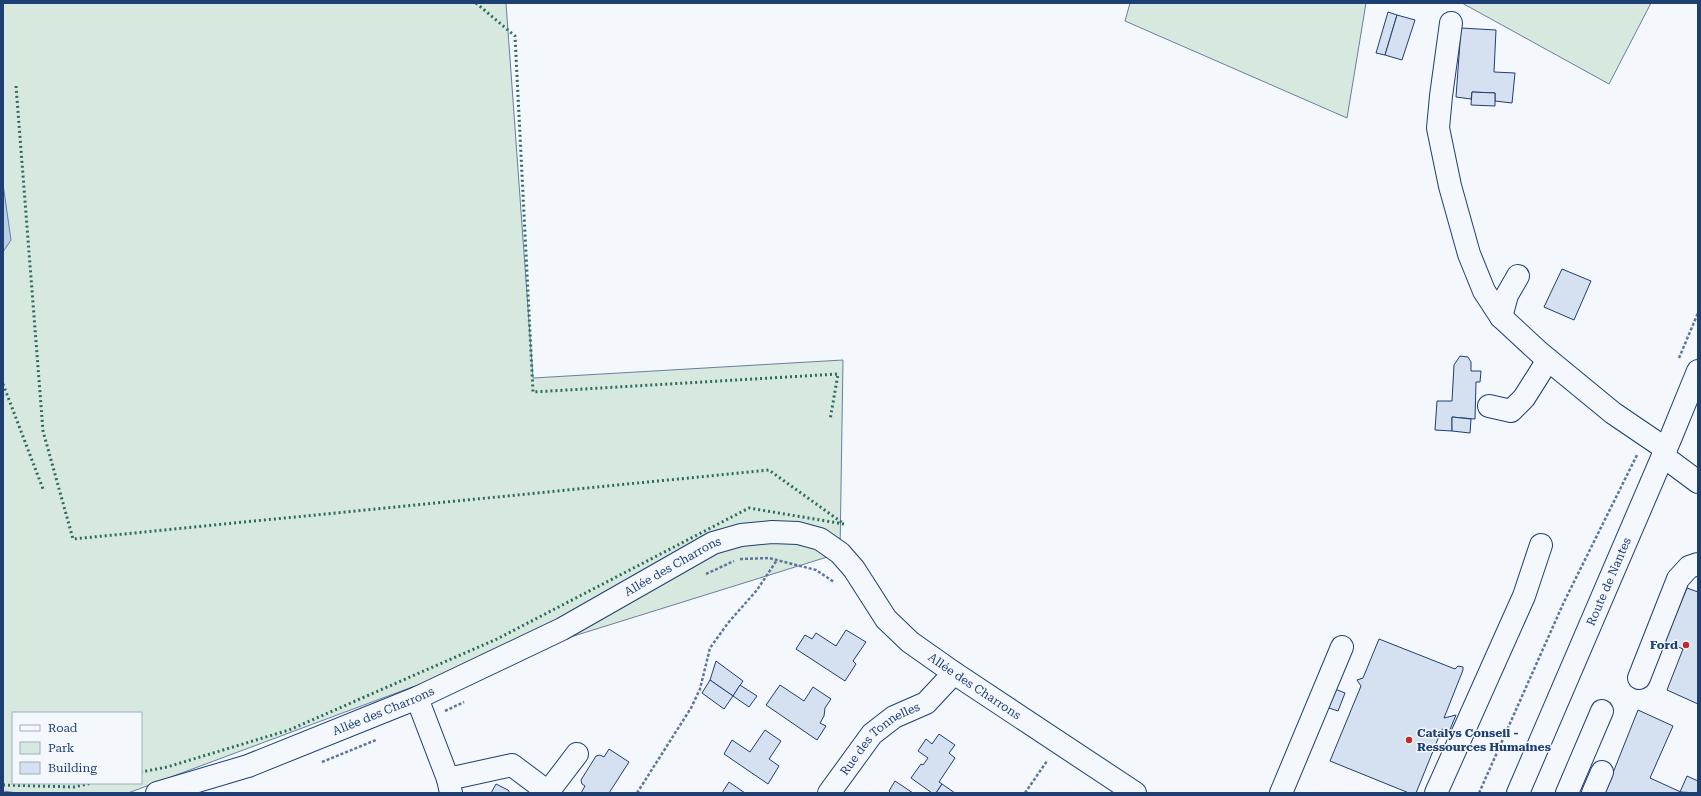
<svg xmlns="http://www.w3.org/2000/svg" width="1701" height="796" viewBox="0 0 1701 796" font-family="'Roboto Serif',serif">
<rect width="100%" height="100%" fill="#f4f7fb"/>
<g fill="#d7e8df" stroke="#687fa3" fill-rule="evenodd">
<path d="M3 3H506L533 378 843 360 840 553 423 683 128 793H18L3 791ZM13 713H141V783H13Z"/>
<path d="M1130 3H1366L1347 118 1125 21Z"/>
<path d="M1462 3H1651L1609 84Z"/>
</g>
<path fill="#bed0e5" stroke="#687fa3" d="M3 184 11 240 3 252Z"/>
<g fill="#d5e0f0" stroke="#1d3f73">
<path d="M1388 12 1397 15 1385 55 1376 53Z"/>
<path d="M1397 15 1415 20 1402 60 1385 55Z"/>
<path d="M1461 28 1496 30 1494 72 1515 73 1512 103 1495 101V93L1472 92 1471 99 1456 97Z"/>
<path d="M1472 92 1495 93V106L1471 105Z"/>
<path d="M1562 269 1591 281 1574 320 1544 307Z"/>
<path d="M1460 356 1468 357 1471 362V371H1481L1480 382H1476L1475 419 1452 417V431L1435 430 1437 401H1452L1454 365Z"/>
<path d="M1452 417 1471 419 1470 433 1452 431Z"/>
<path d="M1687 588 1698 592V704L1667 690 1683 649 1665 641Z"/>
<path d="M846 630 866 642 853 661 856 664 845 681 796 649 805 635 812 639 816 633 836 646Z"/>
<path d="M1379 639 1455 669 1458 666 1463 667V670L1444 718 1456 715 1449 732 1442 729 1416 793H1409L1330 761 1361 686 1357 680 1363 678Z"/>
<path d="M716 661 743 681 733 696 710 680Z"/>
<path d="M710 680 733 696 724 709 702 693Z"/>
<path d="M740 685 757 696 749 707 733 696Z"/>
<path d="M780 685 804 701 813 687 831 699 825 708 824 716 820 723 826 726 817 740 766 705Z"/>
<path d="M1330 687 1345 693 1338 711 1323 706Z"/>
<path d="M1638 710 1673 726 1650 778 1683 793H1605Z"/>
<path d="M765 730 781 741 769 759 779 766 768 784 724 754 732 740 750 752Z"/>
<path d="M939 734 955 745 949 753 955 758 939 782 942 784 936 793H932L911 778 921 764 923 765 928 758 918 751 926 739 932 744Z"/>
<path d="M609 749 629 762 609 793H581L585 786 582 784 581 780 596 756 600 755 604 757Z"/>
<path d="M1687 776 1698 781V793L1680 792Z"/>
<path d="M895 781 913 793H891L889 791Z"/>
<path d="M729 782 745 793H722Z"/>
<path d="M496 784 508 790 510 793H491Z"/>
<path d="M942 784 955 793H936Z"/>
</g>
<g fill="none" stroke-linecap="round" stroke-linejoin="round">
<defs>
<g id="minor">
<path d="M1451 23 1441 96 1438 128 1450 186 1469 254 1484 291 1501 317 1540 353 1613 413 1666 449"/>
<path d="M1501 317 1507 295 1518 276"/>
<path d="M1489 406 1511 411 1524 398 1548 360"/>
<path d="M1663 456 1698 482"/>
<path d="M1639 678 1678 579 1689 567 1698 564"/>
<path d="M417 698 448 779 451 793"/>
<path d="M448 779 512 765 548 792 577 754"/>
<path id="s1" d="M157 793 248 766 417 698 562 629 713 543 741 535 772 532 798 533 820 539 840 553 854 569 886 619 910 642 954 673 1135 793"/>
<path id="s2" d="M829 793 872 734 894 717 926 703 954 673"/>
<path d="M1281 793 1342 647"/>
<path d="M1436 793 1524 596 1541 545"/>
<path d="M1567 793 1602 711"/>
<path d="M1593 793 1602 772"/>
</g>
<g id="major">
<path id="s3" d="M1518 793 1671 437 1698 371"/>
</g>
</defs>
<use href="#minor" stroke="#1d3f73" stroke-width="24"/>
<use href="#major" stroke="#1d3f73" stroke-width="24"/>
<g stroke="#5e769c" stroke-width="2.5" stroke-dasharray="3 2" stroke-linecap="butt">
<path d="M1679 358 1698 313"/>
<path d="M740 559 769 558 816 570 834 582"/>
<path d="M706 574 734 561"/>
<path d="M445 711 464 702"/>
<path d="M322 762 376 740"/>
<path d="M637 793 691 708 700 689 710 648 728 623 757 590 777 560"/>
<path d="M1025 793 1047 761"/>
<path d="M1479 793 1563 604 1637 455"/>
</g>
<use href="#minor" stroke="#f4f7fb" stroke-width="22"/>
<use href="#major" stroke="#f4f7fb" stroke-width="22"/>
<g stroke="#2c6c60" stroke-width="3" stroke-dasharray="2 3" stroke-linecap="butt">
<path d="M476 3 515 36 533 392 838 374 830 420"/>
<path d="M16 86 43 431 73 539 769 470 844 524 749 508 497 639 289 730 167 767 141 772"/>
<path d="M3 384 43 489"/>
<path d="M3 785 74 787 92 783"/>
</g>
</g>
<g fill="#c62828" stroke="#f4f7fb" stroke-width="1.5">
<circle cx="1686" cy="645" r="4"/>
<circle cx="1409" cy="740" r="4"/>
</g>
<g text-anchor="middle" stroke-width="3" stroke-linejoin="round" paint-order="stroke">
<g font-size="12" fill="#1d3f73" stroke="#f4f7fb">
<text dy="4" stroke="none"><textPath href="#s1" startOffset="565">Allée des Charrons</textPath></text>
<text dy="4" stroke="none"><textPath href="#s3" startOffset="230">Route de Nantes</textPath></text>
<text dy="4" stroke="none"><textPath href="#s1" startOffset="937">Allée des Charrons</textPath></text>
<text dy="4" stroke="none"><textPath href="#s1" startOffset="241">Allée des Charrons</textPath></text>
<text dy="4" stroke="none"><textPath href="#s2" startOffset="76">Rue des Tonnelles</textPath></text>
</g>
<g font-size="12" font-weight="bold" fill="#1d3f73" stroke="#f4f7fb" text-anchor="end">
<text x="1678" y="649">Ford</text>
<text x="1417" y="737" text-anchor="start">Catalys Conseil -<tspan x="1417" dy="14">Ressources Humaines</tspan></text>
</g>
</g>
<rect width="1701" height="796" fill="none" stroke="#1d3f73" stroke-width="8"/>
<rect x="12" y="712" width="130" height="72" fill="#f4f7fb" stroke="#9eadc5"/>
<rect x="20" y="725" width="20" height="6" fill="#f4f7fb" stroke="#9eadc5"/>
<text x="48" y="732" font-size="12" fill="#1d3f73">Road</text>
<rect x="20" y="742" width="20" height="12" fill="#d7e8df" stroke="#9eadc5"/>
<text x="48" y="752" font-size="12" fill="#1d3f73">Park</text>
<rect x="20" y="762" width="20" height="12" fill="#d5e0f0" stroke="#9eadc5"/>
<text x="48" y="772" font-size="12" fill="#1d3f73">Building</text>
</svg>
